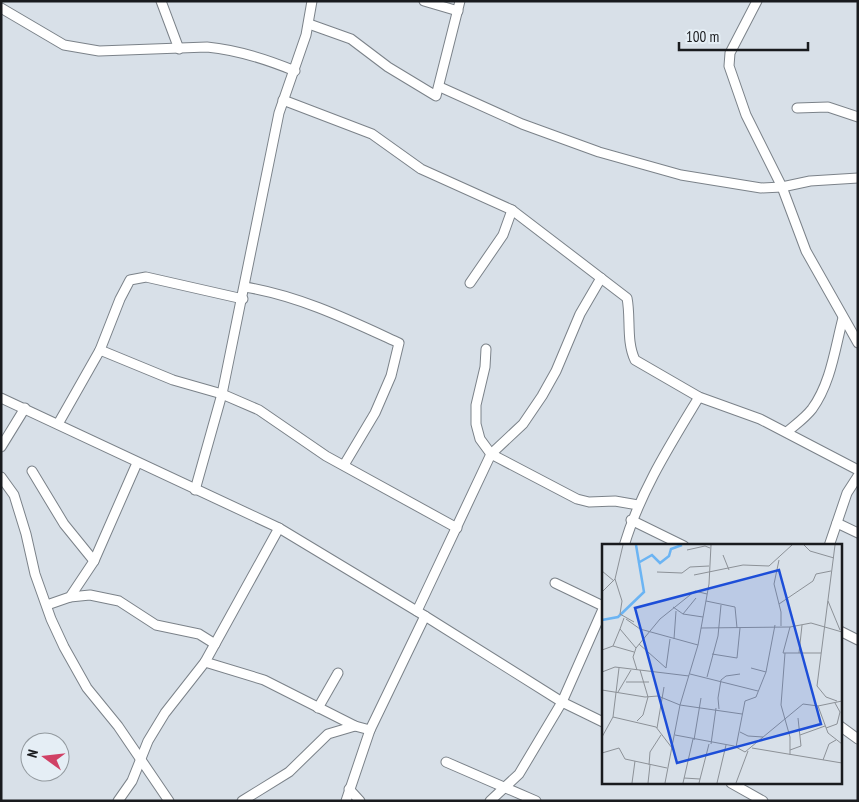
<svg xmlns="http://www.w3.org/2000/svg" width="859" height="802" viewBox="0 0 859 802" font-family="'PT Sans Narrow',sans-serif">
<rect width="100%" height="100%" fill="#d8e0e8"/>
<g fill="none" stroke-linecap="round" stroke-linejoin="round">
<defs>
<g id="street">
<path d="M161 1 179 49"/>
<path d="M424 1 458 11"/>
<path d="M757 1 730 53 729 66 746 115 782 187 806 251 858 343"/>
<path d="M1 8 64 45 99 51 207 47C238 50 266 59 295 71"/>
<path d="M309 24 351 39 388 67 436 96 460 1"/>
<path d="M440 87 522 124 599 152 681 175 761 188 782 187 810 181 858 178"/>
<path d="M283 100 372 134 421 169 512 210 627 298C631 318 626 341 635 360L699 397 760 419 858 470"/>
<path d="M797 108 828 107 858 117"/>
<path d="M470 283 503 235 512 210"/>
<path d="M245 287C300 296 349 320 399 343L391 376 375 413 344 465"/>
<path d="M486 349 485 367 476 405V424L480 439 491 454 577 499 589 502 615 501 638 505"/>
<path d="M100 350 173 380 222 394 259 410 326 456 457 528"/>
<path d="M1 398 279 528 425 616 562 702 603 722"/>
<path d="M58 424 100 350 120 299 130 280 146 277 243 299"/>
<path d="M787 432C795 425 805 418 812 409 831 383 835 348 843 318"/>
<path d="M1 447 25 408"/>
<path d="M32 471 64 524 94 561"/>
<path d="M1 477 14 495 26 534 35 574 51 619 64 647 87 688 118 726 169 801"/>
<path d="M195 490 222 394 279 113 306 35 312 1"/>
<path d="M631 520 684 546"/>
<path d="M837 523 858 533"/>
<path d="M624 546C640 492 670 445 699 397"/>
<path d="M829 546 847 493 858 476"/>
<path d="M555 583 603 606"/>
<path d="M70 597 90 595 119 601 156 625 199 634 215 644"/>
<path d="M47 605 70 597 94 561 137 463"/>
<path d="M417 611 491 454 523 424 542 396 556 371 580 314 601 278"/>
<path d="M840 631 858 640"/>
<path d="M205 662 264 680 355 726 370 730"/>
<path d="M318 708 338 673"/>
<path d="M840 726 858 739"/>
<path d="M446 762 536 801"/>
<path d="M731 783 763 801"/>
<path d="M349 789 360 801"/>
<path d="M118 801 132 781 148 741 165 713 205 662 279 528"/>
<path d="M242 801 289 772 328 734 355 726"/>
<path d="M346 801 370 730 425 616"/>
<path d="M490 801 519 774 562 702 603 609"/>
</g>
</defs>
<use href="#street" stroke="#7b8289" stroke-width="11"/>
<use href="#street" stroke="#fff" stroke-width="9"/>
</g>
<g transform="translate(602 544)">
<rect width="240" height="240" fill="#d8e0e8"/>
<path fill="none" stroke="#6bb4f3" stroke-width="2.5" d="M36 19 50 11 58 19 67 12 69 5 80 1M0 76 16 73 42 48 34 1"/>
<path fill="none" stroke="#8c9197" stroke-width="1" d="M21 1 13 35 20 57 18 70 32 78M202 1 208 7 232 14M233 1 215 142 224 153 235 157M85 6 103 2 108 4M121 11 127 26M177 16 172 40 179 68V82M0 27 12 37M55 28 80 29 88 23 107 22M92 31 141 21 167 22 190 1M0 48 13 35M104 57 133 63 135 84M226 57 238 86M177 60 211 37 214 30 229 27M71 63 81 70 101 73M81 70 94 54M22 74 18 85 34 104M24 75 38 85 96 101M188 83 181 109H219M99 84 188 83 209 79 240 88M72 95 74 67M37 100 64 124M11 102 18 85M0 106 11 102 32 108M183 109 179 161 188 193V211M197 109 200 81M110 110 135 114 138 84M64 124 68 95M149 124 164 128M35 126 31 113 34 104 58 75 93 47 105 50M0 128 13 123 87 132M88 130 156 147M105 133 116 92 119 61M24 138H47M0 146 43 153 56 152 78 161 140 170M16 148 29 126M216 162 226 189 240 200M117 165 116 154 119 136 124 132 138 130M11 173 54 183 70 204M35 177 41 171 46 153 38 126M55 184 62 143M224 184 235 180 238 168 233 159M138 188 146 192 161 193M73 191 132 202 143 208 201 160 216 162 240 157M198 191 223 182M0 193 11 173 17 124M92 196 99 154M109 200 114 164M134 203 143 157 154 153 164 128 173 81M150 204 240 219M188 206 199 202 196 174M0 209 17 204 23 215 65 224M221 216 227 200 234 196M47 221 48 208 59 191M82 234 98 235M30 239 33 217M46 239 48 221M63 239 78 161 96 101 107 40 109 1M81 239 91 195M97 239 107 200M115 239 124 201M134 239 146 207"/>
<path fill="#1d4ed8" fill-opacity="0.15" stroke="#1d4ed8" stroke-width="2.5" d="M177 26 219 180 75 219 33 64Z"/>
<rect width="240" height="240" fill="none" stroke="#191b1e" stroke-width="2.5"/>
</g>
<rect width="859" height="802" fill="none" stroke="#191b1e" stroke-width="5"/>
<g transform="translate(45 757) rotate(285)"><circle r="24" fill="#e5eef5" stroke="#939a9f"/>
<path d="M0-4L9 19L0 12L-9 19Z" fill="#d04165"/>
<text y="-8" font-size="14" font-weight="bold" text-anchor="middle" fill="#191b1e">N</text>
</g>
<path d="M679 42v8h129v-8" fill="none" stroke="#191b1e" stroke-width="2.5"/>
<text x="686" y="42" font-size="15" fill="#191b1e" stroke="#e5eef5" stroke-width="4" paint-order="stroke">100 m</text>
</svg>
